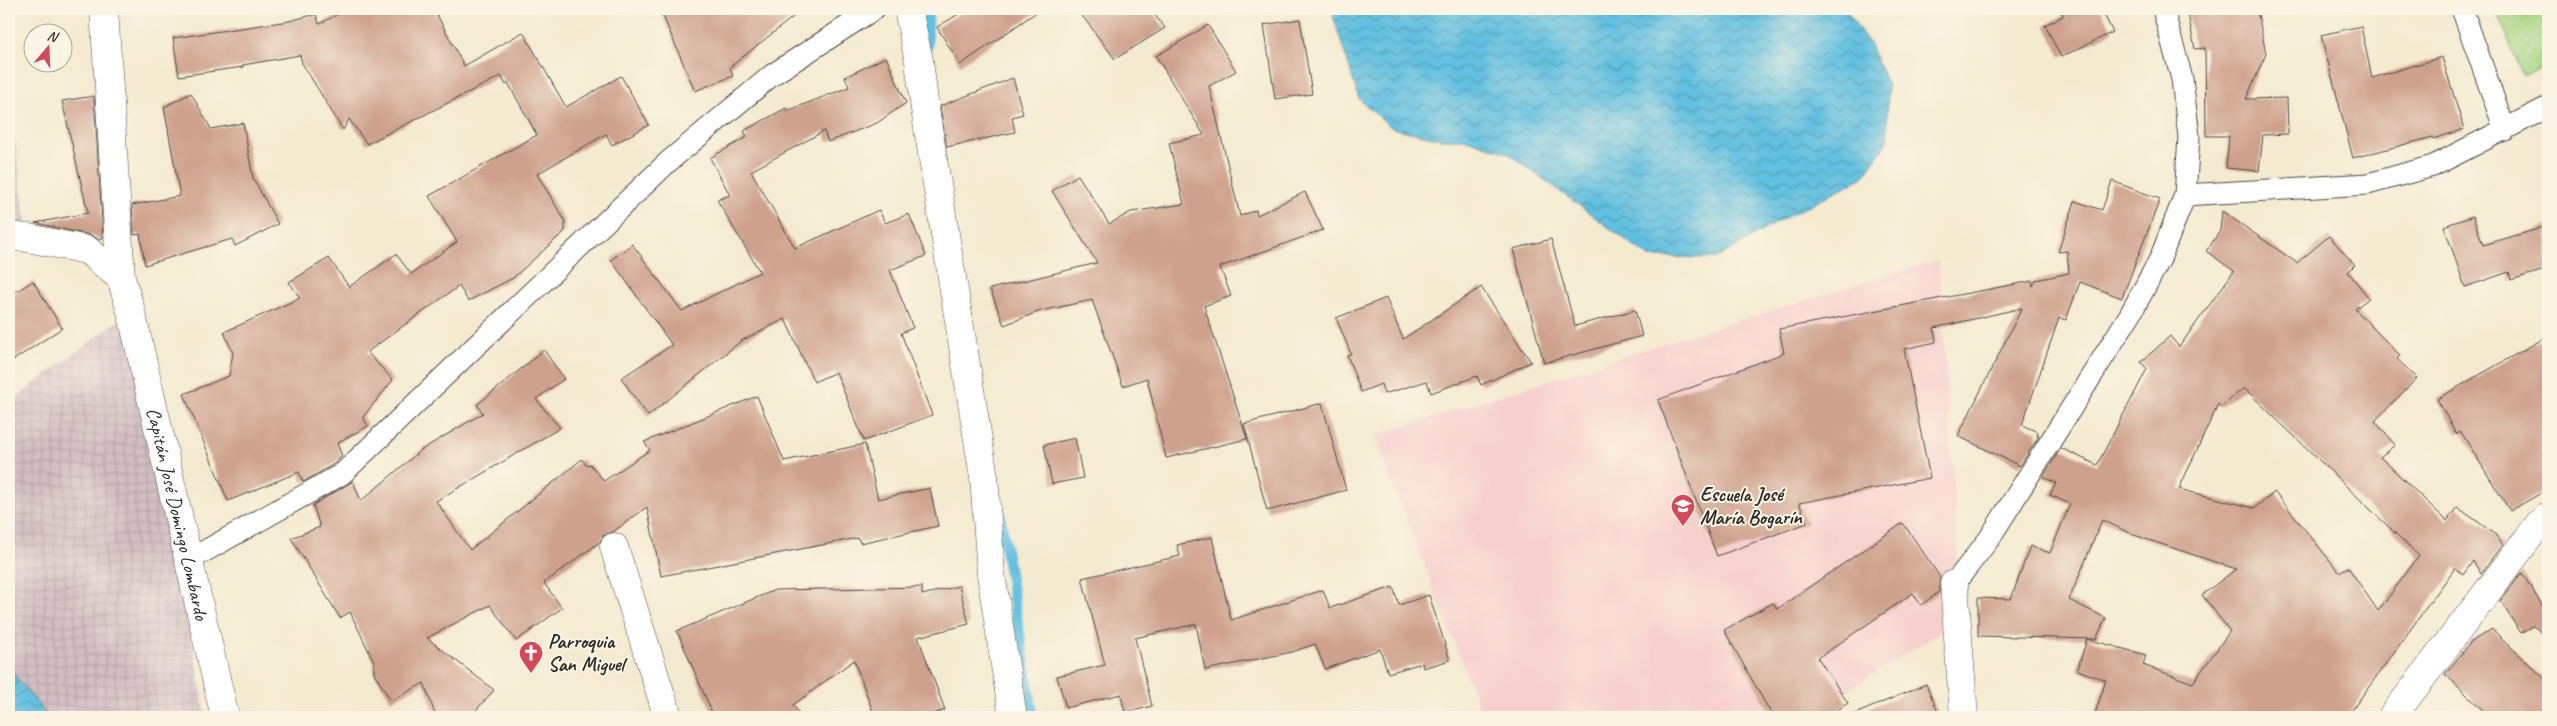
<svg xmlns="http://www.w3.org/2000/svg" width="2557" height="726" viewBox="0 0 2557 726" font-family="Caveat,sans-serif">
<defs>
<pattern id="industrial-grid" width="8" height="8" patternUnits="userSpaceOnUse" patternTransform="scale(1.25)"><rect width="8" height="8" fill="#d2bec3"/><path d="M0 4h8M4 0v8" fill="none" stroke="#b4a3a8"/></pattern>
<pattern id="grass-dots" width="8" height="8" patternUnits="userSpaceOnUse" patternTransform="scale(1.25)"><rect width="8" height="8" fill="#a8d784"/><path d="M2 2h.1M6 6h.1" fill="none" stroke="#91b972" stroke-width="1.8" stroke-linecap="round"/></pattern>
<pattern id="water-waves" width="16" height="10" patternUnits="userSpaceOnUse" patternTransform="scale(1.25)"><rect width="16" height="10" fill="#62c0e0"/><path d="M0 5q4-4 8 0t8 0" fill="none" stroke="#519cb6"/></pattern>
</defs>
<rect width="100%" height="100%" fill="#fcf5e5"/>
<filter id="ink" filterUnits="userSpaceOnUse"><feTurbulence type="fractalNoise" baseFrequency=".02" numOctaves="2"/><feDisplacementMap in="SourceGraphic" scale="10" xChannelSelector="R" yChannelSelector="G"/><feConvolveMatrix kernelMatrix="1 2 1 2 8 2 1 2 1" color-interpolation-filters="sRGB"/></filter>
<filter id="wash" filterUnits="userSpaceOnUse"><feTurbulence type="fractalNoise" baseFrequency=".0096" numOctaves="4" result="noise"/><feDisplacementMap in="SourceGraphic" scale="20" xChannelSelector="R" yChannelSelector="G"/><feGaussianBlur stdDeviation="1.12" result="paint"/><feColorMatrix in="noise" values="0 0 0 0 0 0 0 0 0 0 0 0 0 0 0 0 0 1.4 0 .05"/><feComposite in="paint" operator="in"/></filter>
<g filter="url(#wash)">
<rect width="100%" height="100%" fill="#f4ead0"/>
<path fill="#f7d0cd" d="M1939 260 1962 618 1806 717H1483L1374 436 1664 343Z"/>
<g fill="url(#industrial-grid)">
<path d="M9 99 28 238 9 236Z"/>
<path d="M131 311 206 717H9V403Z"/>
</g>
<path fill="url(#grass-dots)" stroke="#6a8158" d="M2496 9H2548V66L2523 76Z"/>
<g fill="url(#water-waves)" stroke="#467686">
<path d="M1331 9H1845L1869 43 1888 86 1887 142 1863 177 1775 223 1717 258 1649 257 1508 153 1466 139H1441L1392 128 1359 99Z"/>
<path d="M9 668 48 717H9Z"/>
</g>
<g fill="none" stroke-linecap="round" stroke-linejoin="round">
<g stroke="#62c0e0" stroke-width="11">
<path d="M927 47 928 9"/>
<path d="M999 509 1033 717"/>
</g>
</g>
<g id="blocks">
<g fill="#cea18d" fill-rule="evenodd">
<path d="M348 9H434L464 66 523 32 566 107 621 76 649 125 612 145 606 134 537 174 565 221V231L513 278 468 301 459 286 367 352 393 380 363 417 368 426 337 443 342 456 334 464 303 482 299 472 228 501 184 394 229 376 233 353 224 332 300 298 289 282 329 258 349 287 396 254 411 274 457 242 429 196 537 135 508 83 506 85 501 76 367 144 349 119 343 130 302 63 300 55 243 65V67L179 76 173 38 289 21 316 14 319 24Z"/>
<path d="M660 9H803L730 67 733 76 695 91Z"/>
<path d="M967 9H1041L960 65 937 27Z"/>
<path d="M1077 9H1150L1165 28 1115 59Z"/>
<path d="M2060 9H2101L2113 32 2061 57 2045 25 2063 16Z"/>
<path d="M2187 9H2257L2266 54 2246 99 2287 98 2288 134 2263 135 2259 171 2226 168 2229 136H2206L2205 48 2195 49Z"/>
<path d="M1300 19 1312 94 1275 99 1264 25Z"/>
<path d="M1208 25 1236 71 1209 86 1240 216 1256 210 1257 215 1305 192 1323 230 1220 267 1231 296 1204 306 1247 439 1166 458 1147 378 1123 386 1092 300 1041 311 1004 325 990 289 1097 263 1052 191 1078 175 1109 224 1131 212 1184 204 1169 143 1204 135 1156 56Z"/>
<path d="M2361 26 2372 78 2442 57 2464 129 2434 139 2433 137 2353 158 2321 35Z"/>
<path d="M886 57 906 103 877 123 828 142 824 131 751 171 795 248 879 210 885 223 909 214 926 256 890 270 913 328 901 333 932 415 864 441 836 372 814 382 785 319 741 341 648 416 621 378 672 345 611 260 632 244 682 311 760 272 717 200 730 195 710 158 747 137 744 131 786 108 787 111 849 87 845 77Z"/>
<path d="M1013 78 1023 114 1012 117 1015 132 947 147 940 106Z"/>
<path d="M191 93 211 129 243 123 253 178 278 224 235 246 232 239 145 265 140 234 134 235 132 205 180 196 164 107Z"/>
<path d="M94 96 103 238 98 239 90 235 35 223 88 213 62 101Z"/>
<path d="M2112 181 2160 199 2122 298 2080 282 2066 320 2059 318 2022 425 2038 432 2037 436H2039L2020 466 1958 436 2022 308 1934 328 1936 342 1904 349 1930 478 1799 503 1807 523 1717 556 1658 400 1784 353 1779 329 2032 281 2033 286 2036 280 2069 273 2067 251 2058 252 2075 201 2102 210Z"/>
<path d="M2222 211 2297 263 2329 236 2355 265 2348 272 2369 298 2355 309 2400 356 2397 359 2417 378 2375 421 2395 445 2380 457 2447 521 2457 507 2495 534 2503 545 2481 574 2473 561 2463 575 2455 568 2347 717H2094L2106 680 2077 670 2087 639 2146 655 2143 665 2193 683 2230 631 2202 595 2236 569 2134 535 2102 520 2069 600 2106 618 2096 639 1978 636V598L2011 599 2030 546 2050 553 2070 504 2050 495 2056 483 2043 477 2061 448 2097 465 2147 369 2141 362 2170 336 2179 347 2234 271 2206 251 2220 231ZM2244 388 2419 556 2378 611 2348 567 2339 572 2275 492 2254 508 2179 489 2218 404 2221 407Z"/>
<path d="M2473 216 2483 245 2548 226V269L2511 280 2509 272 2465 287 2444 226Z"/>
<path d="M1551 239 1575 326 1635 310 1642 336 1544 363 1513 249Z"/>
<path d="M33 281 62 328 9 363V296Z"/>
<path d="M1481 287 1531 362 1481 385 1477 376 1431 393 1427 381 1384 394 1381 384 1361 392 1347 355 1351 354 1336 318 1386 298 1403 339Z"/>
<path d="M2548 336V489L2510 511 2461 432 2456 434 2437 399Z"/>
<path d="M544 350 564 379 536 399 560 428 436 501 470 550 582 459 586 465 590 464 604 481 650 450 644 442 757 396 784 461 865 444 878 499 930 488 938 526 860 543 858 538 661 576 647 507 613 532 603 536 600 542 544 583 562 608 516 641 490 605 427 638 494 690 470 717H436L424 683 391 701 374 673V662L350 612 340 618 291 538 320 527 313 505 353 481 361 501 421 450 483 413 477 405Z"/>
<path d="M1322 403 1346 490 1267 511 1244 424Z"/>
<path d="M1075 438 1083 478 1052 484 1044 445Z"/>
<path d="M1903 523 1940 577 1939 592 1921 605 1913 593 1818 658 1848 703 1827 717H1773L1724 630 1773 603 1777 609Z"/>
<path d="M1212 537 1231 620 1323 590 1330 608 1393 587 1399 605 1429 595 1450 660 1423 668 1422 663 1388 673 1380 649 1325 669 1315 644 1292 652 1205 670 1196 624 1135 638 1152 706 1125 713 1121 694 1066 708 1057 676 1105 665 1082 578 1180 556 1177 545Z"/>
<path d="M2522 573 2548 615V637L2533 626 2521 633 2504 607 2505 605 2500 601Z"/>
<path d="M959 586 969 624 918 637 945 710 926 717H875L854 660 793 705 802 717H714L677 631 775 590 922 587V595Z"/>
<path d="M2492 629 2548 682V717H2490L2445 674 2471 642Z"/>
<path d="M1926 684 1940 717H1848Z"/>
</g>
</g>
</g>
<g filter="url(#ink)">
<use href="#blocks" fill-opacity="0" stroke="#494844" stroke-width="1"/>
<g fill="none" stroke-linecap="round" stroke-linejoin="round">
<defs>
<g id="lane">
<path d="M2462 9 2505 130"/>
<path d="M2185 195 2368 184 2433 166 2548 107"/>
<path d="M189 560 342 474 668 162 772 75 874 9"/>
<path d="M1954 584 1989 539 2131 313 2160 259 2185 195 2189 137 2182 79 2163 9"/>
</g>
<g id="street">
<path d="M104 9 121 278"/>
<path d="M908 9 919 61 925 109 984 477 991 574 1013 717"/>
<path id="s1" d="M9 236 28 238 87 250 121 278 131 311 225 717"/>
<path d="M614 547 668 717"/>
<path d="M1954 584 1964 717"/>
<path d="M2392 717 2539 524 2548 516"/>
</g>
</defs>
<use href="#lane" stroke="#494844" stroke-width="23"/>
<use href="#street" stroke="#494844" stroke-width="29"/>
<use href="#lane" stroke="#fff" stroke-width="21"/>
<use href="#street" stroke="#fff" stroke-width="28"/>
</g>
</g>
<defs>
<symbol id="school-pin" viewBox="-11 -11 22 30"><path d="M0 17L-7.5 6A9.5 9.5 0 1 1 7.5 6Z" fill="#d1495b" stroke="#fcf5e5"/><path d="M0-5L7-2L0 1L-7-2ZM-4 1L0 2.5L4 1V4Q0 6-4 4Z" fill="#fff"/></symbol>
<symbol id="church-pin" viewBox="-11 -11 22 30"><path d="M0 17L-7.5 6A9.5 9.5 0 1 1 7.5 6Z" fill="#d1495b" stroke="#fcf5e5"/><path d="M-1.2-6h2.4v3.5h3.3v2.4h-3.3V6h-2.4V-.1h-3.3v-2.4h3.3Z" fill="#fff"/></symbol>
</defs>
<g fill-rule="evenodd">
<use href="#school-pin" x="1669" y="492" width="28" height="38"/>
<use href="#church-pin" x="517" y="639" width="28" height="38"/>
</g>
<g text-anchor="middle" stroke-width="4" stroke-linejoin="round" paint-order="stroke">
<g font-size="20" font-weight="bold" fill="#2b2b2b" stroke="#fcf5e5" text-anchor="start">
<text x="1700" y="501">Escuela José<tspan x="1700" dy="23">María Bogarín</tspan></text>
<text x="548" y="648">Parroquia<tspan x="548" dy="23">San Miguel</tspan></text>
</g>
<g font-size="20" fill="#2b2b2b" stroke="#fcf5e5">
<text dy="7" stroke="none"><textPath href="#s1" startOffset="366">Capitán José Domingo Lombardo</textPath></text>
</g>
</g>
<rect width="2557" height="726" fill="none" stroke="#fcf5e5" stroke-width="30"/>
<g transform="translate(48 48) rotate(19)"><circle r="24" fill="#fcf5e5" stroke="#a8a49b"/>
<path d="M0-4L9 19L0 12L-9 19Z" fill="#d1495b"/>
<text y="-8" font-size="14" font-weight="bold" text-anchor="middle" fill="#2b2b2b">N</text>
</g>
</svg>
